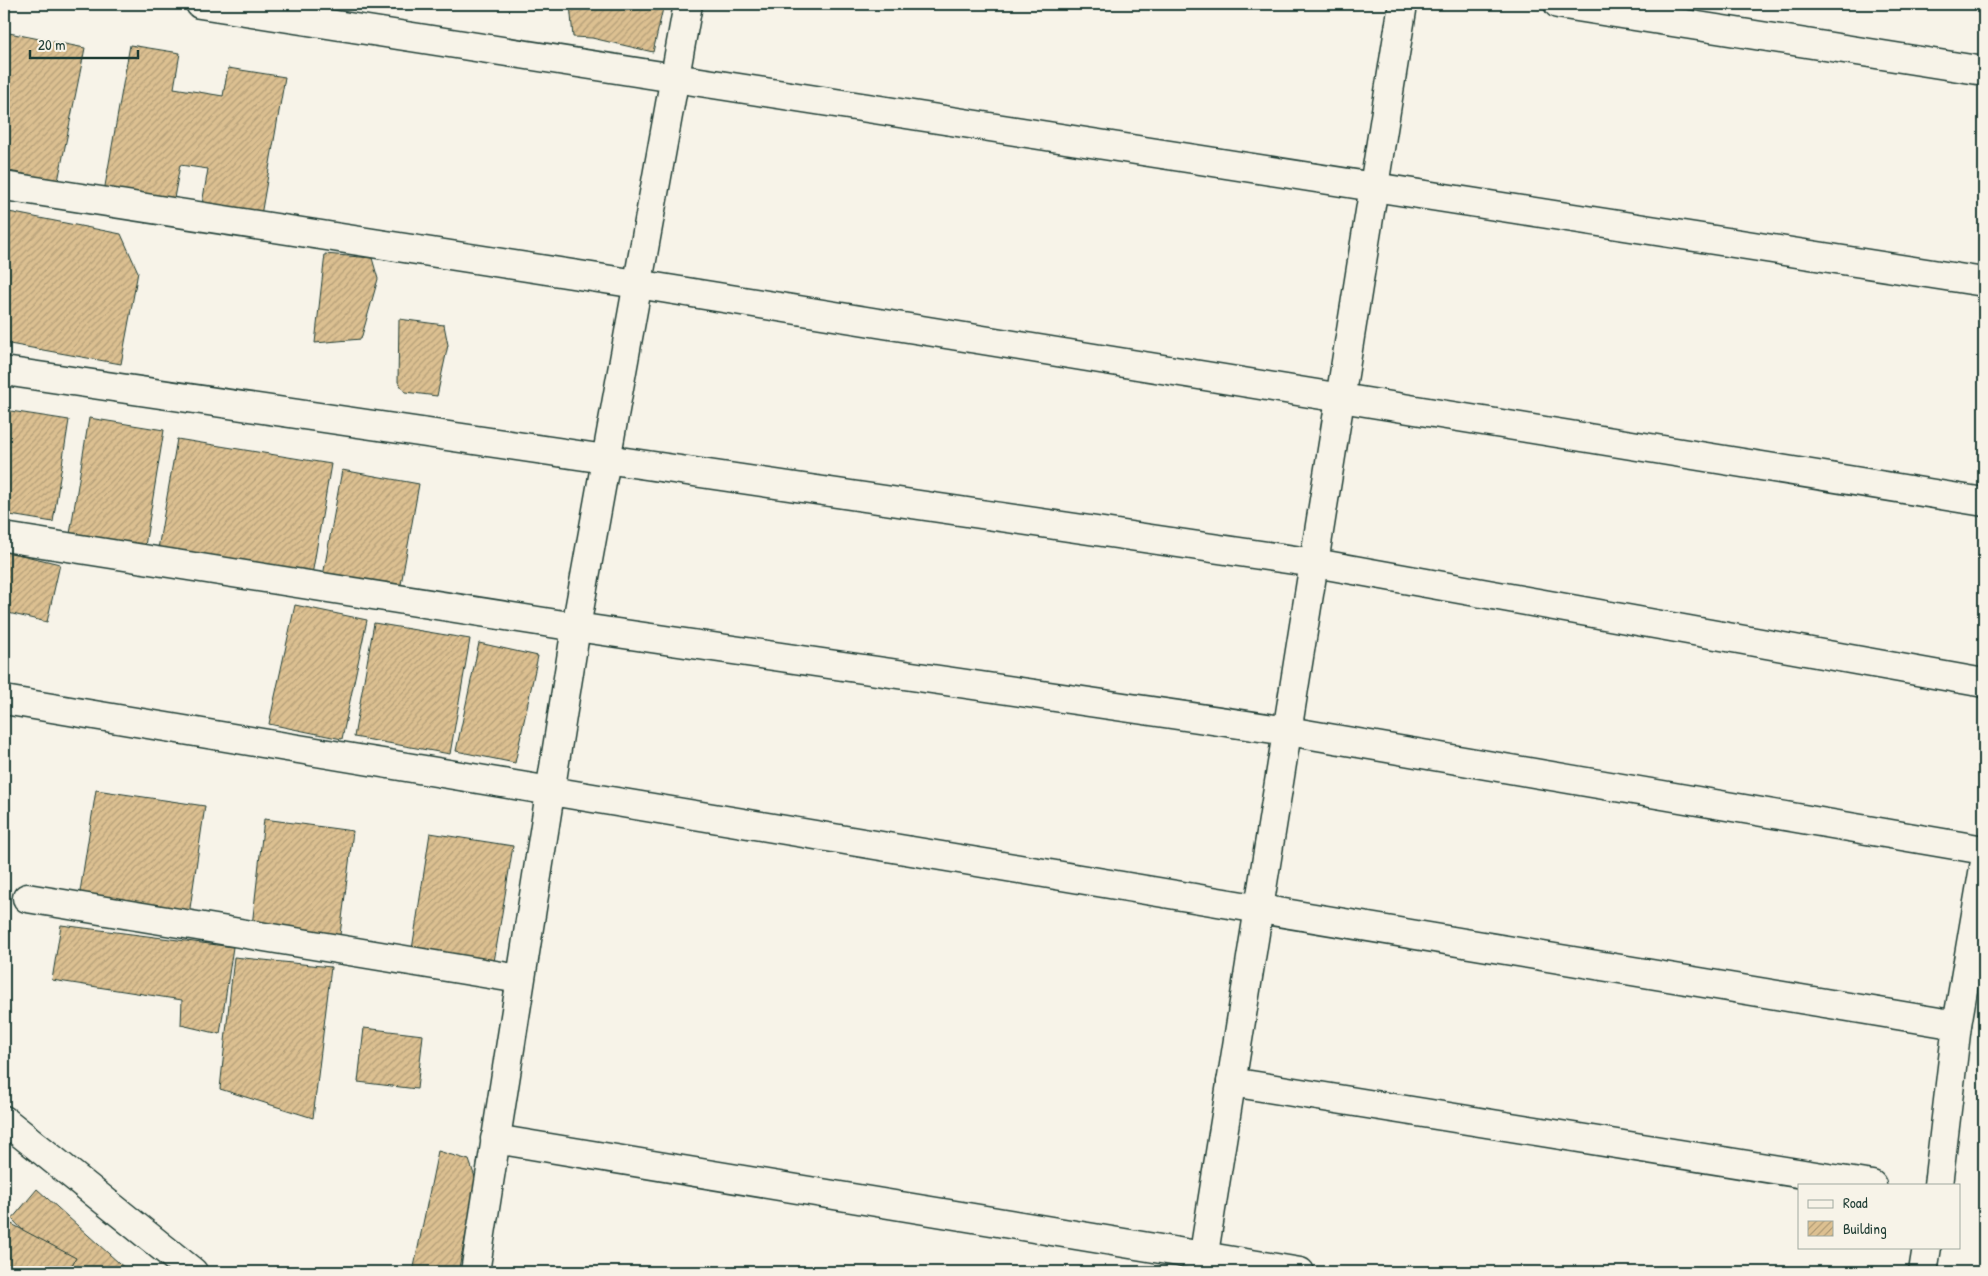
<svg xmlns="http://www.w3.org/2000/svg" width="1988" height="1276" viewBox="0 0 1988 1276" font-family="'Patrick Hand',sans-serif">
<defs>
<pattern id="building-hatch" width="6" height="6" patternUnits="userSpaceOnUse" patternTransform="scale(1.25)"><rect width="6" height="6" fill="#dcc091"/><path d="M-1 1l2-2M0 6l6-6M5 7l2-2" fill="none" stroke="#b29d77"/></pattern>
</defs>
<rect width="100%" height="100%" fill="#f7f3e8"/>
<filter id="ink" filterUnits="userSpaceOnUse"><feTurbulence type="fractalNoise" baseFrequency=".02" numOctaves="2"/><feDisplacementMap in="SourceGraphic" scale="10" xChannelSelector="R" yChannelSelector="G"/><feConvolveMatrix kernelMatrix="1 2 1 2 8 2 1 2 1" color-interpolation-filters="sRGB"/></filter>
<g filter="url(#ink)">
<g fill="url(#building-hatch)" stroke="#1f3d34">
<path d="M570 4H664L653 52 592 38 573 37Z"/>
<path d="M4 32 85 48 58 181 4 170Z"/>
<path d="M130 45 180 53 174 88 223 96 228 68 285 77 260 221 201 210 208 169 180 165 171 215 102 203Z"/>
<path d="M4 211 121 234 138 272 121 364 4 343Z"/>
<path d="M325 254 372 258 378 279 361 339 315 343Z"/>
<path d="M399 319 444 325 448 345 437 396 405 392 398 382Z"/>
<path d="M4 410 69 420 53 522 4 514Z"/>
<path d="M89 418 164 430 145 546 70 534Z"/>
<path d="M177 439 331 464 312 575 158 549Z"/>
<path d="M342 470 419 484 400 590 323 576Z"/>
<path d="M4 551 60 564 47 622 4 612Z"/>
<path d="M295 605 367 620 342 739 269 724Z"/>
<path d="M374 623 470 639 450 754 354 737Z"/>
<path d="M479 643 538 656 515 763 456 751Z"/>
<path d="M96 790 205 806 189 915 79 898Z"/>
<path d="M264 819 353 831 339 943 251 935Z"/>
<path d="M430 833 513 846 493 968 411 956Z"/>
<path d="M61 925 233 947 220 1034 181 1025 182 1000 52 980Z"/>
<path d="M234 957 331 967 313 1118 220 1089Z"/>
<path d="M364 1028 423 1035 417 1089 358 1082Z"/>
<path d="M438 1151 469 1160 477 1183 458 1272H413Z"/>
<path d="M37 1189 129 1272H63L12 1219Z"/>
<path d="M4 1220 76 1258 68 1272H4Z"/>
</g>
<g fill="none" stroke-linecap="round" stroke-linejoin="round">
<defs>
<g id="minor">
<path d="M200 4 1984 282"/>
<path d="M1558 4 1984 71"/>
<path d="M4 186 637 284 1984 502"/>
<path d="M4 371 1315 563 1984 683"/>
<path d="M4 537 576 627 1288 731 1984 850"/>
<path d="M4 700 1957 1025"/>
<path d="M27 898 520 979"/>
<path d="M1231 1082 1872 1185"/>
<path d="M4 1120 193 1272"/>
<path d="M495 1139 1300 1272"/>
<path d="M1938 1185 1957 1025 1984 867"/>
<path d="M475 1272 576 627 688 4"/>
<path d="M1201 1272 1403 4"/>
<path d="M1923 1272 1927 1247"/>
</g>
</defs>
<use href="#minor" stroke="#1f3d34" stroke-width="31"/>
<use href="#minor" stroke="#f7f3e8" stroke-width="28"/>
</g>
</g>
<rect width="1988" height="1276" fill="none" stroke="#f7f3e8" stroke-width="20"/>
<rect x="10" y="10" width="1968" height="1256" fill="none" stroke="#1f3d34" stroke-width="2" filter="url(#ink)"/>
<rect x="1798" y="1184" width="162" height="65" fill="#f7f3e8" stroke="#a1aaa0"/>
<rect x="1808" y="1200" width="25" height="8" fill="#f7f3e8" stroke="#a1aaa0"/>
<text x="1843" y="1208" font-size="15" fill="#1f3d34">Road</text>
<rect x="1808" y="1221" width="25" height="15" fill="url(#building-hatch)" stroke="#a1aaa0"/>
<text x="1843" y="1234" font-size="15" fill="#1f3d34">Building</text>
<path d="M30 50v8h108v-8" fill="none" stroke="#1f3d34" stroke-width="2.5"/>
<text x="38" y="50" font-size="15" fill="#1f3d34" stroke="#f7f3e8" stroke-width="4" paint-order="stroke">20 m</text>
</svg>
